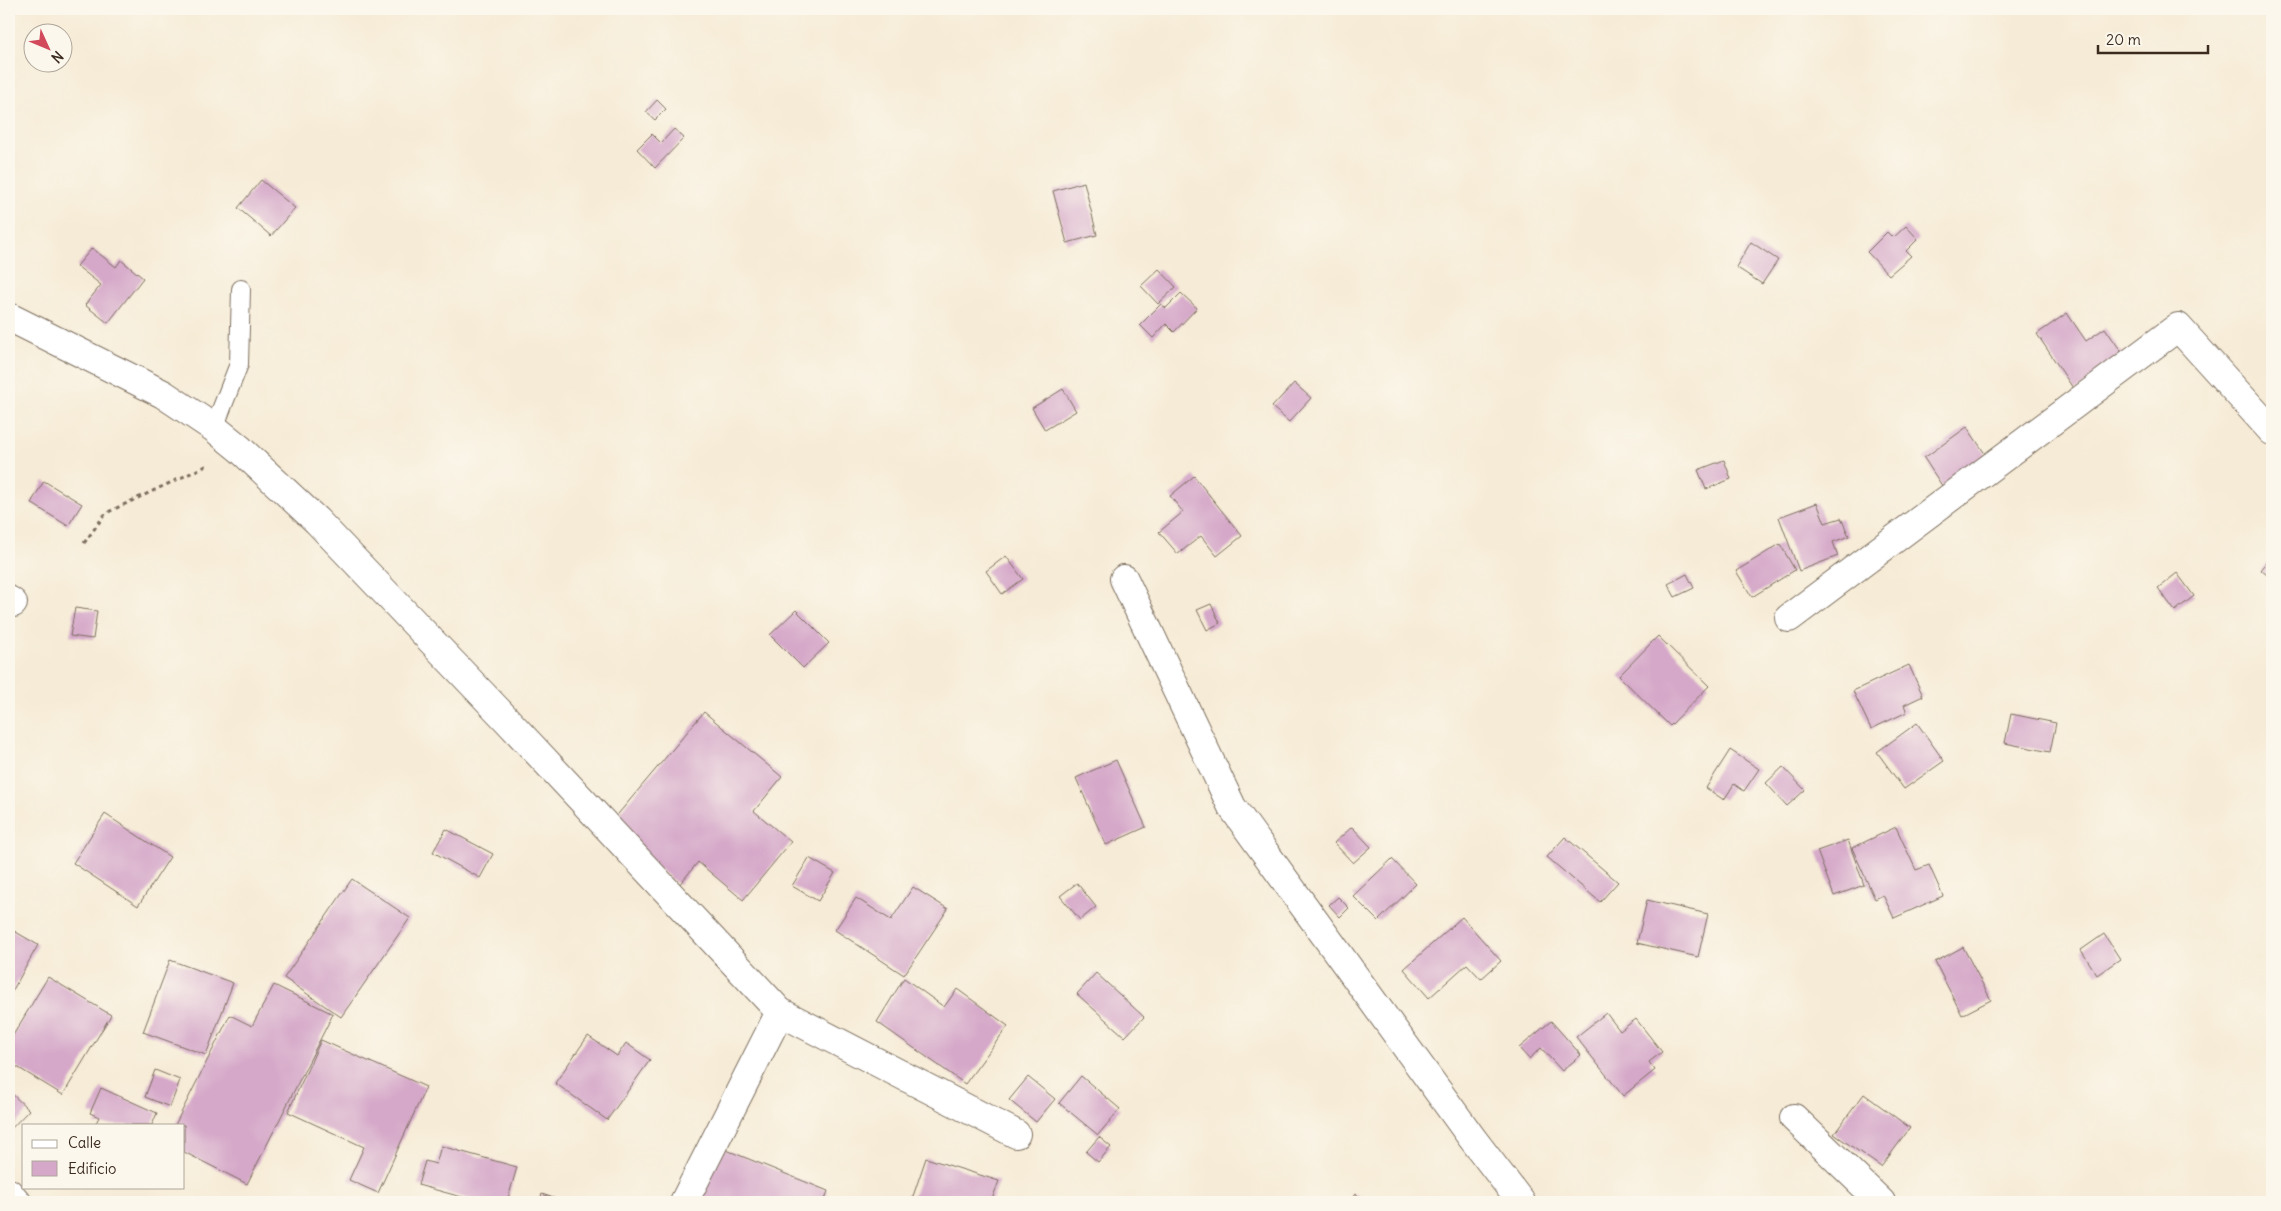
<svg xmlns="http://www.w3.org/2000/svg" width="2281" height="1211" viewBox="0 0 2281 1211" font-family="Delius,sans-serif">
<rect width="100%" height="100%" fill="#fbf7ec"/>
<filter id="ink" filterUnits="userSpaceOnUse"><feTurbulence type="fractalNoise" baseFrequency=".02" numOctaves="2"/><feDisplacementMap in="SourceGraphic" scale="10" xChannelSelector="R" yChannelSelector="G"/><feConvolveMatrix kernelMatrix="1 2 1 2 8 2 1 2 1" color-interpolation-filters="sRGB"/></filter>
<filter id="wash" filterUnits="userSpaceOnUse"><feTurbulence type="fractalNoise" baseFrequency=".0096" numOctaves="4" result="noise"/><feDisplacementMap in="SourceGraphic" scale="20" xChannelSelector="R" yChannelSelector="G"/><feGaussianBlur stdDeviation="1.12" result="paint"/><feColorMatrix in="noise" values="0 0 0 0 0 0 0 0 0 0 0 0 0 0 0 0 0 1.4 0 .05"/><feComposite in="paint" operator="in"/></filter>
<g filter="url(#wash)">
<rect width="100%" height="100%" fill="#f6ebd6"/>
<g id="blocks">
<g fill="#d5a8c9">
<path d="M657 100 666 109 655 120 646 112Z"/>
<path d="M674 129 684 138 655 168 637 149 652 134 661 143Z"/>
<path d="M261 180 295 208 271 236 238 208Z"/>
<path d="M1084 182 1097 235 1067 243 1053 191Z"/>
<path d="M1906 226 1918 239 1906 251 1911 256 1889 275 1867 252 1887 232 1893 238Z"/>
<path d="M1751 242 1778 260 1762 284 1736 267Z"/>
<path d="M92 248 116 267 121 260 143 278 108 323 85 305 101 285 77 266Z"/>
<path d="M1159 269 1176 287 1158 304 1141 286Z"/>
<path d="M1181 293 1197 308 1174 332 1166 324 1153 338 1140 325 1161 304 1166 308Z"/>
<path d="M2067 313 2086 341 2105 328 2125 357 2075 391 2037 334Z"/>
<path d="M1294 383 1311 398 1289 422 1272 407Z"/>
<path d="M1063 389 1076 411 1045 430 1032 408Z"/>
<path d="M1967 427 1992 464 1948 495 1924 458Z"/>
<path d="M1724 460 1731 479 1706 489 1698 470Z"/>
<path d="M1194 476 1242 536 1217 556 1201 536 1178 554 1159 532 1183 512 1170 496Z"/>
<path d="M44 481 82 504 68 526 31 503Z"/>
<path d="M1817 503 1825 523 1841 518 1849 536 1833 542 1838 556 1799 571 1779 517Z"/>
<path d="M1780 544 1795 570 1752 597 1736 571Z"/>
<path d="M1006 556 1023 579 1002 594 986 571Z"/>
<path d="M2272 556V579L2261 570Z"/>
<path d="M2177 573 2194 596 2175 611 2158 588Z"/>
<path d="M1687 574 1694 588 1675 597 1668 584Z"/>
<path d="M1211 604 1220 623 1207 630 1197 610Z"/>
<path d="M75 608 97 611 93 639 70 636Z"/>
<path d="M796 610 829 643 803 668 770 635Z"/>
<path d="M1658 636 1709 686 1670 726 1619 676Z"/>
<path d="M1909 665 1923 696 1904 705 1907 712 1871 729 1853 691Z"/>
<path d="M704 712 782 777 754 811 791 842 743 900 698 862 679 885 608 826Z"/>
<path d="M2011 714 2056 723 2050 752 2005 743Z"/>
<path d="M1917 723 1944 761 1904 789 1877 752Z"/>
<path d="M1730 750 1759 769 1744 791 1734 784 1724 800 1706 788Z"/>
<path d="M1116 760 1146 827 1106 845 1076 778Z"/>
<path d="M1783 767 1805 790 1787 806 1766 783Z"/>
<path d="M105 814 170 857 138 906 73 863Z"/>
<path d="M1352 827 1371 847 1353 863 1334 843Z"/>
<path d="M1896 827 1916 870 1929 865 1943 896 1894 918 1883 895 1875 899 1852 848Z"/>
<path d="M446 829 493 854 480 878 433 852Z"/>
<path d="M1565 837 1618 882 1600 902 1547 857Z"/>
<path d="M1848 840 1864 885 1834 896 1817 851Z"/>
<path d="M809 858 835 873 818 901 792 886Z"/>
<path d="M1392 859 1416 884 1378 921 1353 896Z"/>
<path d="M352 879 410 918 341 1017 284 978Z"/>
<path d="M1077 883 1096 907 1080 920 1060 896Z"/>
<path d="M913 887 948 909 904 975 835 930 856 898 891 920Z"/>
<path d="M1338 897 1349 908 1340 917 1329 905Z"/>
<path d="M1647 900 1708 914 1698 957 1637 943Z"/>
<path d="M1462 917 1501 961 1481 979 1467 964 1429 998 1404 969Z"/>
<path d="M9 928 38 945 9 997Z"/>
<path d="M2104 934 2120 959 2097 975 2081 950Z"/>
<path d="M1963 947 1991 1000 1962 1015 1935 962Z"/>
<path d="M170 960 233 983 206 1055 143 1032Z"/>
<path d="M1096 973 1144 1017 1125 1037 1077 994Z"/>
<path d="M48 977 111 1015 63 1095 9 1062V1042Z"/>
<path d="M904 978 944 1007 957 989 1008 1026 965 1084 877 1022Z"/>
<path d="M274 985 333 1014 247 1184 184 1152V1125H175L230 1015 252 1026Z"/>
<path d="M1606 1013 1620 1031 1636 1019 1662 1052 1649 1062 1655 1070 1623 1096 1576 1037Z"/>
<path d="M1551 1021 1581 1055 1562 1071 1541 1048 1529 1059 1519 1048Z"/>
<path d="M588 1036 617 1056 626 1043 650 1060 607 1120 555 1083Z"/>
<path d="M321 1040 426 1087 378 1193 349 1180 364 1147 288 1112Z"/>
<path d="M155 1070 180 1080 170 1107 145 1097Z"/>
<path d="M1081 1076 1120 1109 1098 1135 1059 1103Z"/>
<path d="M1028 1077 1055 1099 1036 1122 1009 1100Z"/>
<path d="M101 1088 157 1113 152 1125H95L99 1117 90 1113Z"/>
<path d="M9 1091 29 1110 9 1131Z"/>
<path d="M1864 1094 1910 1128 1881 1167 1834 1134Z"/>
<path d="M1099 1137 1111 1147 1098 1162 1086 1152Z"/>
<path d="M441 1146 517 1167 507 1202H480L418 1185 425 1161 436 1164Z"/>
<path d="M719 1147 828 1191 824 1202H696Z"/>
<path d="M926 1158 999 1181 991 1202H911Z"/>
<path d="M542 1194 565 1202H539Z"/>
<path d="M1356 1194 1367 1202H1349Z"/>
</g>
</g>
</g>
<g filter="url(#ink)">
<use href="#blocks" fill-opacity="0" stroke="#7c6e5e" stroke-width="1"/>
<g fill="none" stroke-linecap="round" stroke-linejoin="round">
<defs>
<path id="lane" d="M214 428 239 364 241 289"/>
<g id="street">
<path d="M9 317 163 394 214 428 240 449 317 521 508 721 780 1012 684 1202"/>
<path d="M1124 579 1232 807 1472 1138 1521 1202"/>
<path d="M9 600 13 603"/>
<path d="M1789 618 2178 327 2272 431"/>
<path d="M780 1012 1016 1134"/>
<path d="M1794 1118 1881 1202"/>
<path d="M9 1193 17 1202"/>
</g>
</defs>
<use href="#lane" stroke="#7c6e5e" stroke-width="20"/>
<use href="#street" stroke="#7c6e5e" stroke-width="30"/>
<path stroke="#7c6e5e" stroke-width="3" stroke-dasharray="4 4" stroke-linecap="butt" d="M84 543 106 513 208 465"/>
<use href="#lane" stroke="#fff" stroke-width="18"/>
<use href="#street" stroke="#fff" stroke-width="28"/>
</g>
</g>
<rect width="2281" height="1211" fill="none" stroke="#fbf7ec" stroke-width="30"/>
<rect x="22" y="1124" width="162" height="65" fill="#fbf7ec" stroke="#aea59a"/>
<rect x="32" y="1140" width="25" height="8" fill="#ffffff" stroke="#aea59a"/>
<text x="68" y="1148" font-size="15" fill="#3b2a1e">Calle</text>
<rect x="32" y="1161" width="25" height="15" fill="#d5a8c9" stroke="#aea59a"/>
<text x="68" y="1174" font-size="15" fill="#3b2a1e">Edificio</text>
<g transform="translate(48 48) rotate(134)"><circle r="24" fill="#fbf7ec" stroke="#aea59a"/>
<path d="M0-4L9 19L0 12L-9 19Z" fill="#d1495b"/>
<text y="-8" font-size="14" font-weight="bold" text-anchor="middle" fill="#3b2a1e">N</text>
</g>
<path d="M2098 45v8h110v-8" fill="none" stroke="#3b2a1e" stroke-width="2.5"/>
<text x="2106" y="45" font-size="15" fill="#3b2a1e" stroke="#fbf7ec" stroke-width="4" paint-order="stroke">20 m</text>
</svg>
